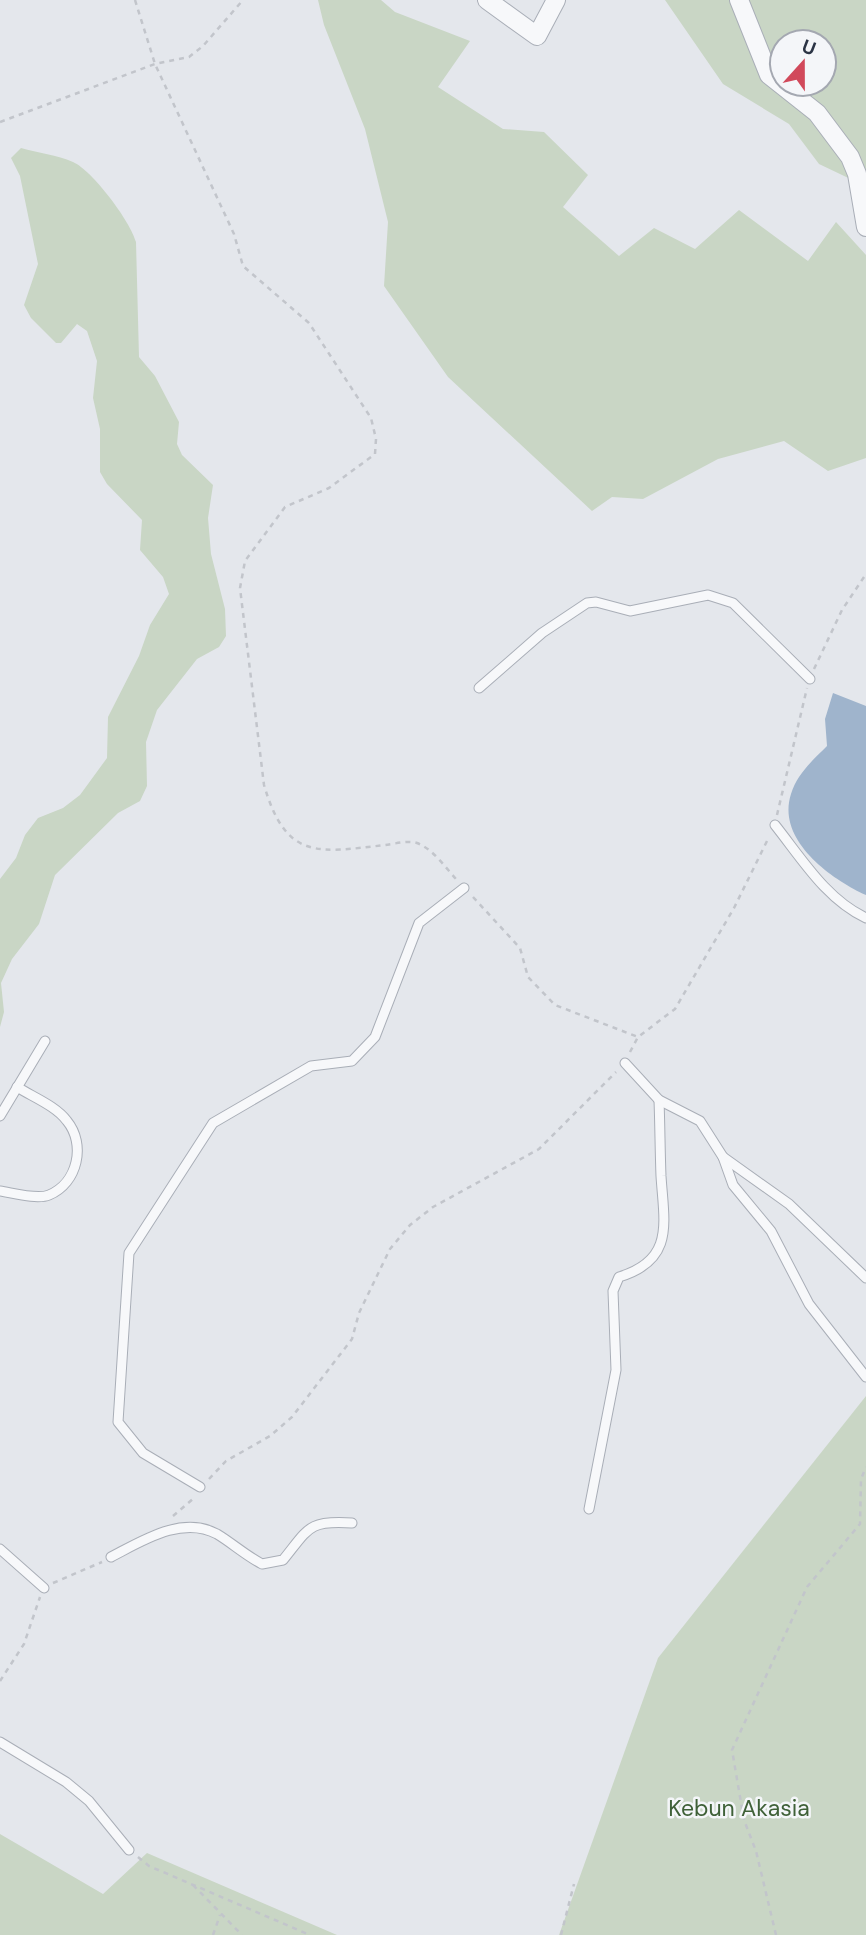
<svg xmlns="http://www.w3.org/2000/svg" width="866" height="1935" viewBox="0 0 866 1935" font-family="'DM Sans',sans-serif">
<rect width="100%" height="100%" fill="#e4e7ec"/>
<g fill="#c9d6c5" fill-rule="evenodd">
<path d="M318 0H381L395 12 470 41 438 87 503 129 544 132 588 175 563 207 619 256 654 228 695 249 739 210 808 261 836 222 866 255V458L828 471 784 441 718 459 643 499 612 497 592 511 448 377 384 286 388 222 365 129 324 25Z"/>
<path d="M665 0H866V183L863 185 819 164 789 124 723 84ZM782 42H824V84H782Z"/>
<path d="M21 148C38 153 57 155 73 162 92 170 131 222 136 242L139 357 155 376 179 422 177 444 182 455 213 485 208 518 211 554 225 609 226 636 219 647 197 659 157 710 146 742 147 786 140 801 118 813 55 875 39 924 12 959 1 983 4 1012 0 1027V879L16 858 25 835 38 818 63 808 80 795 107 758 108 717 139 656 150 625 169 594 163 577 140 550 142 520 107 484 100 472V429L93 398 97 361 87 331 77 324 61 343H56L31 318 24 305 38 264 20 176 11 158Z"/>
<path d="M866 1396V1935H559L658 1658Z"/>
<path d="M0 1834 103 1894 147 1853 337 1935H0Z"/>
</g>
<path fill="#9fb4cc" d="M833 693 866 706V895C831 879 776 840 791 794 797 774 813 760 827 746L825 719Z"/>
<g fill="none" stroke-linecap="round" stroke-linejoin="round">
<defs>
<g id="service">
<path d="M479 688 542 633 587 603 596 602 630 611 708 595 733 603 810 679"/>
<path d="M775 825C802 859 826 899 866 918"/>
<path d="M625 1063 659 1100 700 1121 723 1157 733 1185 771 1231 809 1304 866 1377"/>
<path d="M0 1116 45 1041"/>
<path d="M723 1157 789 1204 866 1278"/>
<path d="M0 1191C13 1193 37 1200 49 1195 78 1183 86 1144 67 1121 56 1106 33 1097 17 1087"/>
<path d="M200 1487 143 1453 118 1422 129 1253 213 1123 311 1066 352 1061 375 1037 419 923 464 888"/>
<path d="M589 1509 616 1370 613 1291 619 1277C675 1260 664 1223 661 1176 660 1151 660 1126 659 1100"/>
<path d="M0 1549 44 1588"/>
<path d="M111 1557C142 1541 182 1515 217 1534 232 1543 245 1555 262 1564L283 1560C309 1528 308 1520 352 1523"/>
<path d="M0 1742 66 1782 89 1801 129 1850"/>
</g>
<g id="minor">
<path d="M487 0 537 36 556 0"/>
<path d="M739 0 769 75 817 113 850 157 857 174 866 227"/>
</g>
</defs>
<use href="#service" stroke="#a9aeb7" stroke-width="11"/>
<use href="#minor" stroke="#a9aeb7" stroke-width="20"/>
<g stroke="#c2c5cb" stroke-width="2.5" stroke-dasharray="5 5" stroke-linecap="butt">
<path d="M135 0 155 64 234 234 243 266 309 323 371 418 376 439 375 454 329 488 285 507 245 561 240 588 264 785C286 860 317 853 385 845 394 844 408 840 417 843 433 849 445 867 456 879"/>
<path d="M0 122 155 64 189 57 203 46 243 0"/>
<path d="M814 669 842 610 866 574"/>
<path d="M777 815 807 688"/>
<path d="M473 897 520 948 528 977 555 1005 638 1037"/>
<path d="M630 1052 638 1037 675 1009 734 908 769 837"/>
<path d="M209 1479 226 1461 270 1436 292 1417 352 1339 359 1313 390 1249 410 1225 433 1207 539 1149 616 1072"/>
<path d="M173 1516 194 1498"/>
<path d="M53 1583 102 1562"/>
<path d="M0 1681 24 1644 40 1597"/>
<path d="M138 1857 149 1866 310 1935"/>
<path d="M193 1885 242 1935"/>
<path d="M213 1935 220 1915"/>
<path d="M561 1935 574 1884"/>
<path d="M776 1935 756 1851 744 1820 732 1750 807 1587 860 1524 861 1479 866 1467"/>
</g>
<use href="#service" stroke="#f7f8fa" stroke-width="9"/>
<use href="#minor" stroke="#f7f8fa" stroke-width="18"/>
</g>
<g text-anchor="middle" stroke-width="5" stroke-linejoin="round" paint-order="stroke">
<g font-size="23" fill="#3f6138" stroke="#f4f6f9">
<text x="739" y="1816">Kebun Akasia</text>
</g>
</g>
<g transform="translate(803 63) rotate(21)"><circle r="33" fill="#f4f6f9" stroke="#a4a8b1" stroke-width="2"/>
<path d="M0-5L12 26L0 18L-12 26Z" fill="#d1495b"/>
<text y="-10" font-size="19" font-weight="bold" text-anchor="middle" fill="#2b3445">U</text>
</g>
</svg>
